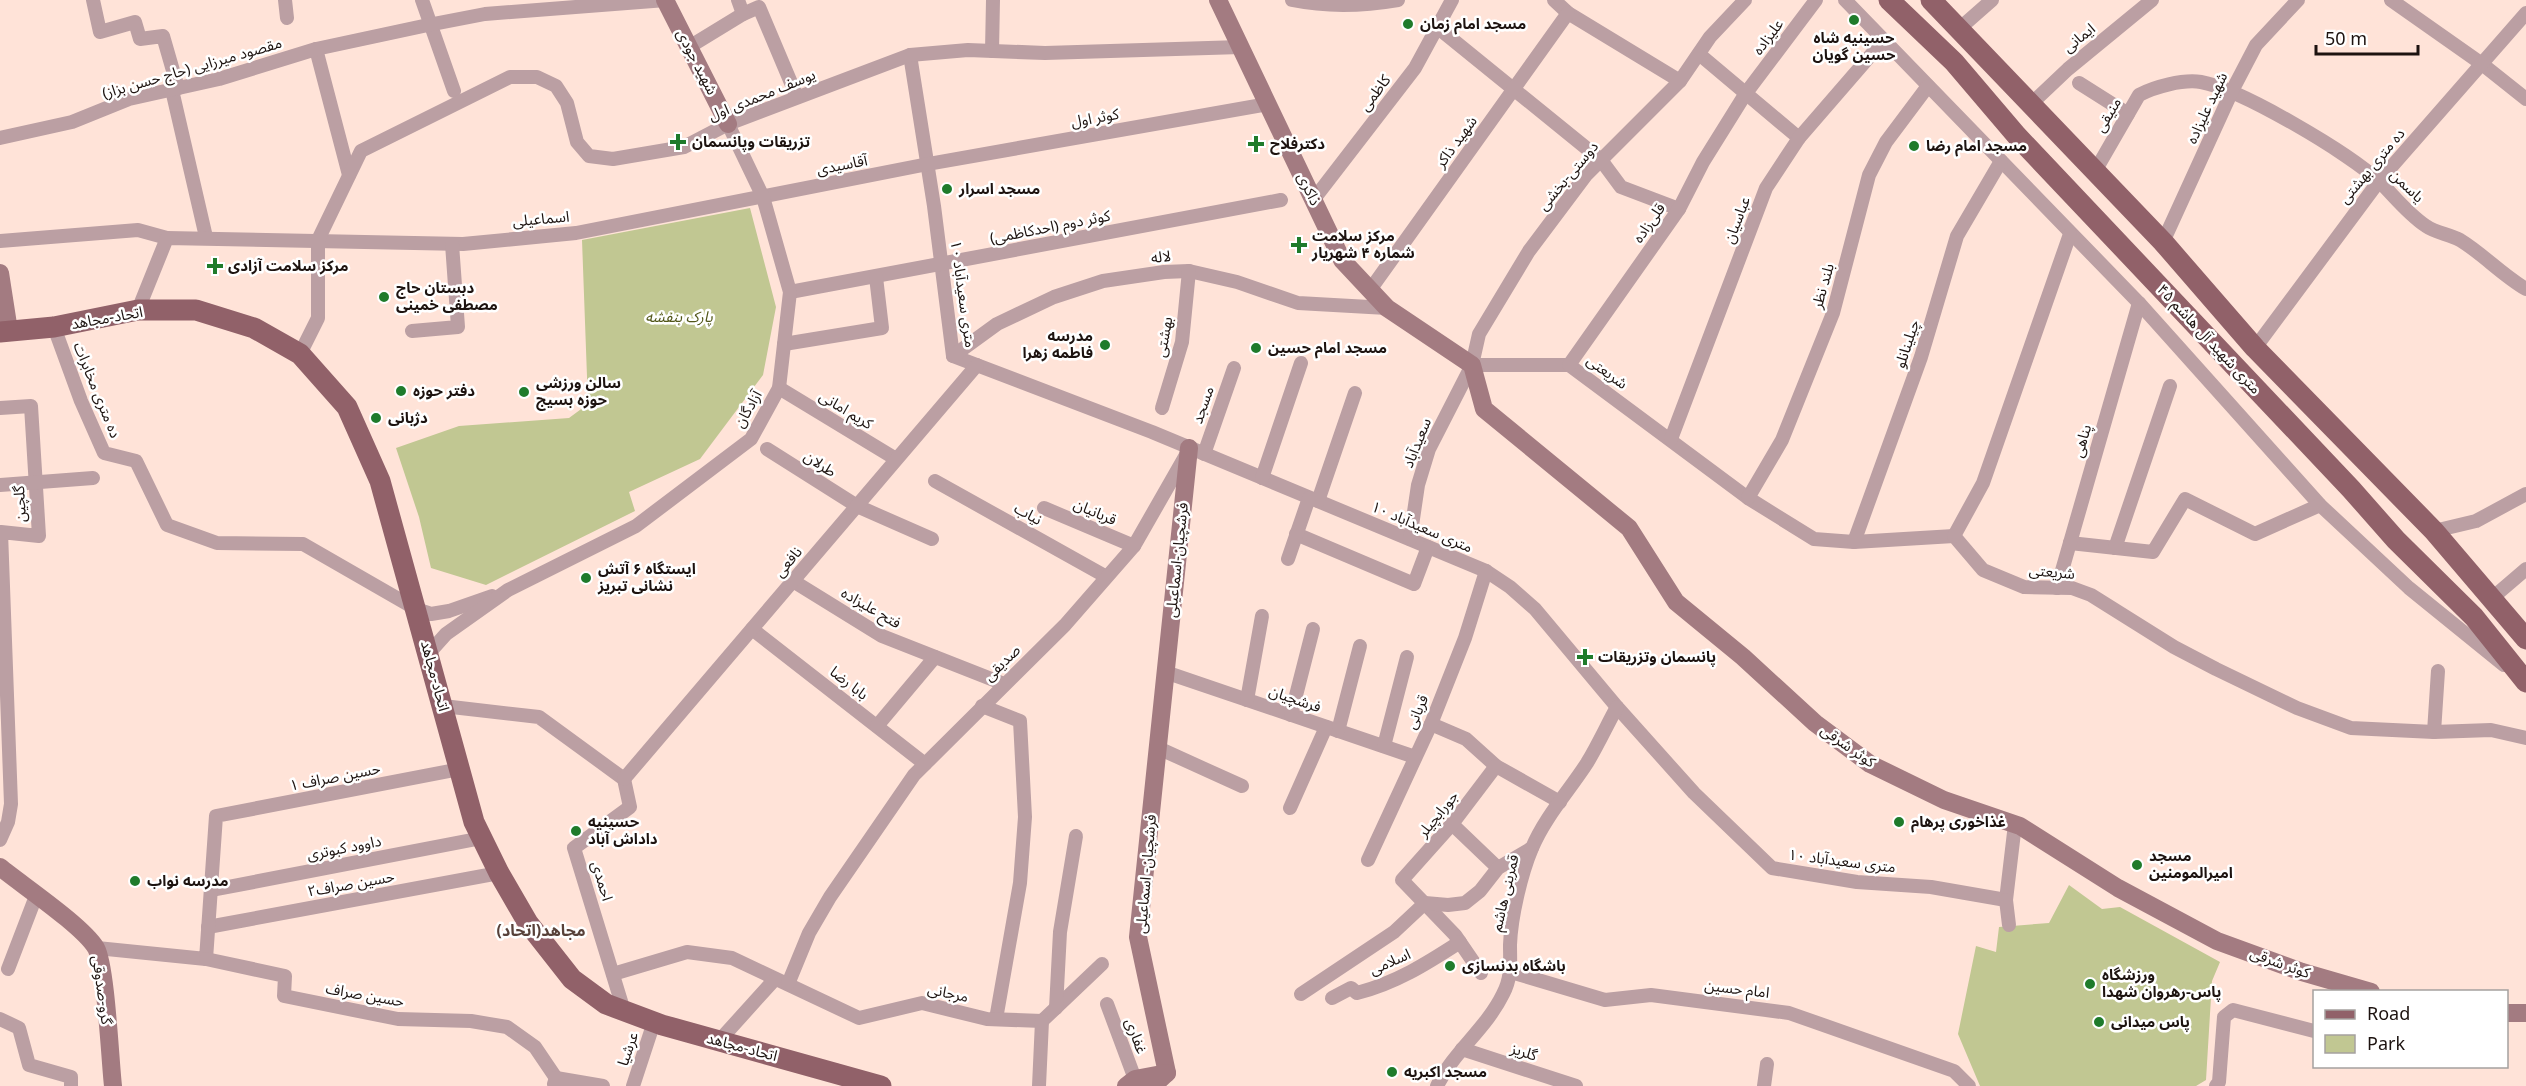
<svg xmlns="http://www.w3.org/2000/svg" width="2526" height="1086" viewBox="0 0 2526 1086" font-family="Georgia,'Noto Sans Arabic',serif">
<rect width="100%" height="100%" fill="#ffe3d8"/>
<g fill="#c1c792">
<path d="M750 208 776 307 763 375 700 459 629 492 635 511 486 585 431 568 419 517 396 448 459 426 569 418 588 404 582 240Z"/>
<path d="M2069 885 2102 909 2120 907 2220 962 2212 981 2206 1080 2196 1086H1980L1958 1034 1976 946 1996 952 1999 927 2049 923Z"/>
</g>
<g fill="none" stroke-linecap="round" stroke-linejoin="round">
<g stroke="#bb9fa3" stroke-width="14">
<path d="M93 0 100 32 135 22 140 39 163 36 178 88"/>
<path d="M285 0 287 18"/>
<path d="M422 0 454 91"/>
<path d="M738 0 743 14 759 7 797 97"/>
<path d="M1292 0C1327 7 1363 6 1398 0"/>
<path d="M1554 0 1568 13 1680 81"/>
<path d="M1845 0 2139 303 2320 505 2409 588 2504 665"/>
<path d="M2391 0 2482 64 2526 99"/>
<path d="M1437 27 1601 160 1621 187 1679 209"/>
<path d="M1959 29 1992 0"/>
<path d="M689 47 743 14"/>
<path d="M316 49 349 175"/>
<path d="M992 51 993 0"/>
<path d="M1699 54 1799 138"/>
<path d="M910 55 934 206 953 356 1152 432 1486 571 1510 587 1535 609 1617 707 1694 793 1772 868 1857 882 1931 887 2006 900 2015 824"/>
<path d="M2079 83 2128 114"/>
<path d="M172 90 206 237"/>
<path d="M2030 105 2068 69 2152 0"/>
<path d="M0 138 72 122 129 99 219 79 316 49 428 25 485 14 666 0"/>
<path d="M2094 173 2139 95C2154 87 2183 79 2201 82 2241 89 2349 153 2380 182 2395 197 2408 214 2426 226 2436 233 2449 234 2460 240 2483 254 2502 275 2526 289"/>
<path d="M1314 199 1415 68 1452 0"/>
<path d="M0 241 138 230 167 238"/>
<path d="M2163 242 2232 91 2256 45 2298 0"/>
<path d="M1370 290 1568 13"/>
<path d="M790 292 1281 200"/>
<path d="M138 310 167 238 463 244 576 233 928 164 1268 104"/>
<path d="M54 327 81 401 104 453 136 461 167 525 217 543 303 544 416 609 431 614 449 611 492 596"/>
<path d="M412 331 458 327 452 244"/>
<path d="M784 344 882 328 876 277"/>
<path d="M2255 348 2379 181 2526 13"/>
<path d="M300 354 318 318V240L361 151 510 77H537L556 86 567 103 577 142 589 156 613 159 684 147 728 124 910 55 968 50 1045 53 1241 47"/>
<path d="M953 356 997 324 1054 297 1103 281 1164 272 1189 271 1237 282 1298 303 1387 308"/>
<path d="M1472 365H1569L1748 498 1814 539 1854 542 1954 536 1983 570 2024 587 2072 588 2091 595 2174 647 2216 669 2297 708 2351 728 2434 732 2491 730 2526 738"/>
<path d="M1569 365 1679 209 1703 162 1746 93 1816 0"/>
<path d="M779 388 896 459"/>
<path d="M0 408 31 406 39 536 1 532 11 804 8 822 0 840"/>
<path d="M1162 408 1182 342 1189 271"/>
<path d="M1671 439 1766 188 1799 138 1883 41"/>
<path d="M767 449 857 506 932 539"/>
<path d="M1204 454 1234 368"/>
<path d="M1262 478 1301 363"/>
<path d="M935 481 1105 576"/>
<path d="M0 485 93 478"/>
<path d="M1748 498 1782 440 1833 313 1869 175 1886 142 1928 86"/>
<path d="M1318 501 1355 393"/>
<path d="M1044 508 1134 546"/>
<path d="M2434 531 2476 521 2526 494"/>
<path d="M1296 534 1414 584 1428 547"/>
<path d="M1954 536 1983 483 2070 234"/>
<path d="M1410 539 1418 485 1429 449 1472 365 1479 334 1529 251 1586 175 1680 81 1710 37 1745 0"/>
<path d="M1854 542 1921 357 1957 236 2001 161"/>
<path d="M2070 543 2153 552 2185 499 2255 534 2320 505"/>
<path d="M2115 548 2170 386"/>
<path d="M1288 559 1309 498"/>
<path d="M793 581 882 636 1004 684"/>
<path d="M2057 588 2139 303"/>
<path d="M2491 599 2526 569"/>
<path d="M752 629 925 764"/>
<path d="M429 653 446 634 508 590 636 526 751 439 779 388 790 292 763 197 728 124"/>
<path d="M1165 672 1415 757"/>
<path d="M1247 700 1262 616"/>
<path d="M443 706 539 717 624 779 630 807 574 848 624 1011"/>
<path d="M982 706 1020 721 1025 817 1020 883 996 1019"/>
<path d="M1291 715 1313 629"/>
<path d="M1431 724 1466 739 1496 766 1560 802"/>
<path d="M877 726 935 657"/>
<path d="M1338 731 1360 646"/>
<path d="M2434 732 2438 671"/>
<path d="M1384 746 1407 657"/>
<path d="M1158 748 1242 786"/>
<path d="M624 779 977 365"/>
<path d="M1290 808 1326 727"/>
<path d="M1452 824 1498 868"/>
<path d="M1368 860 1431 724 1465 638 1486 571"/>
<path d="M212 890 482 838"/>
<path d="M2006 900 2009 925"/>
<path d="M208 927 499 873"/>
<path d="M97 948 206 959 216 816 460 769"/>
<path d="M206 959 285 976 284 996 398 1019 471 1021 507 1027 535 1047 556 1078"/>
<path d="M8 969 36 896"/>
<path d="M1511 972 1605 1000 1651 995 1789 1013 1954 1071 1969 1086"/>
<path d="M1481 973 1455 935 1402 880 1452 824 1496 766"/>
<path d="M613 974 687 952 732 958 859 1018 922 1003 987 1019 1042 1021 1102 964"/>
<path d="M788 984 809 933 830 897 914 775 1065 625 1134 546 1186 455"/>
<path d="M1301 994 1394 932 1425 903 1448 905 1465 903 1480 891 1498 868 1532 848"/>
<path d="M1332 998 1351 988 1357 993C1396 983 1426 964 1460 942"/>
<path d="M1107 1004 1135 1079"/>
<path d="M1056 1008 1060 932 1076 836"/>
<path d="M0 1019 19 1028 29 1065 71 1077V1086"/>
<path d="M719 1041 775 979"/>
<path d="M1462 1049 1576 1086"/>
<path d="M554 1084 556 1078 603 1086"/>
<path d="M633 1086 654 1022"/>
<path d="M1039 1086 1042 1021"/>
<path d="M1437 1086C1454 1051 1486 1029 1503 994 1512 977 1510 963 1510 945 1511 917 1521 874 1532 848 1545 817 1569 791 1587 763 1598 745 1607 725 1617 707"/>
<path d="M1764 1086 1767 1064"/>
<path d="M2216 1086 2219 1082 2224 1017 2233 1010 2314 1031"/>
</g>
<g stroke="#a37b81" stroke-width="18">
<path d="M665 0 728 124"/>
<path d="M1218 0 1342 260 1387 308 1472 365 1484 409 1629 528 1676 602 1743 657 1815 723 1870 764 1944 800 2020 826 2118 888 2217 941 2302 972 2371 992"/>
<path d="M0 273 9 331"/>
<path d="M0 867C22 885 83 926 96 948 106 966 110 1060 113 1086"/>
<path d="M2506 1013H2526"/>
<path d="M1167 1073 1138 937 1189 448"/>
<path d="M1126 1086 1135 1079 1167 1073 1153 1086"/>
</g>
<g stroke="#916169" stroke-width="21">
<path d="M1889 0 1954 62 2017 136 2351 489 2396 540 2474 617 2526 682"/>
<path d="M1931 0 2163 242 2255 348 2434 531 2526 639"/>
<path d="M0 332 54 327 138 310H196L254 328 300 354 347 407 380 481 474 822 499 873 528 923 572 979 606 1004 662 1025 881 1086"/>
</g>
</g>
<g fill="#1f7b2b" stroke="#fff" stroke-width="2">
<circle cx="1854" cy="20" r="6"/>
<circle cx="1408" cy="24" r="6"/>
<path d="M675 133h6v6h6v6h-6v6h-6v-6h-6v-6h6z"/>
<path d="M1253 135h6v6h6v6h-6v6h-6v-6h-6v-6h6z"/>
<circle cx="1914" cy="146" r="6"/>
<circle cx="947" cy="189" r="6"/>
<path d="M1296 236h6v6h6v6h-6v6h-6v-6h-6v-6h6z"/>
<path d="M212 257h6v6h6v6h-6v6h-6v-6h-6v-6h6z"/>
<circle cx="384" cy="297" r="6"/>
<circle cx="1105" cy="345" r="6"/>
<circle cx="1256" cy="348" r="6"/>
<circle cx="401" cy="391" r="6"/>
<circle cx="524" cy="392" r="6"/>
<circle cx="376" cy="418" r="6"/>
<circle cx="586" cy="578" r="6"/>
<path d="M1582 648h6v6h6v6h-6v6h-6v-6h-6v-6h6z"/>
<circle cx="1899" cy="822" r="6"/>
<circle cx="576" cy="831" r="6"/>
<circle cx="2137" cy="865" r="6"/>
<circle cx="135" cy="881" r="6"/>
<circle cx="1450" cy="966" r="6"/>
<circle cx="2090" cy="984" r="6"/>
<circle cx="2099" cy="1022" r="6"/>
<circle cx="1392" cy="1072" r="6"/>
</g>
<g text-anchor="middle" stroke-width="5" stroke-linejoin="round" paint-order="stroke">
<g font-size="15" font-weight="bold" fill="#1d1310" stroke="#fff" text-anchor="start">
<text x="1420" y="29">مسجد امام زمان</text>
<text x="1854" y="43" text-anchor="middle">حسینیه شاه<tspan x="1854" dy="17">حسین گویان</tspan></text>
<text x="692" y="147">تزریقات وپانسمان</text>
<text x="1270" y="149">دکترفلاح</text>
<text x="1926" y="151">مسجد امام رضا</text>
<text x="959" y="194">مسجد اسرار</text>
<text x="1312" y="241">مرکز سلامت<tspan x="1312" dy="17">شماره ۴ شهریار</tspan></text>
<text x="228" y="271">مرکز سلامت آزادی</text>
<text x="396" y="293">دبستان حاج<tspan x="396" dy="17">مصطفی خمینی</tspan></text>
<text x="1093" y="341" text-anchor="end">مدرسه<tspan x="1093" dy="17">فاطمه زهرا</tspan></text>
<text x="1268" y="353">مسجد امام حسین</text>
<text x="536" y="388">سالن ورزشی<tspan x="536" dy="17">حوزه بسیج</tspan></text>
<text x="413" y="396">دفتر حوزه</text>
<text x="388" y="423">دژبانی</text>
<text x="598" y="574">ایستگاه ۶ آتش<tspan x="598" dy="17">نشانی تبریز</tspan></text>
<text x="1598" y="662">پانسمان وتزریقات</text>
<text x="588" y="827">حسینیه<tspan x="588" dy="17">داداش آباد</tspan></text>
<text x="1911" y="827">غذاخوری پرهام</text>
<text x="2149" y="861">مسجد<tspan x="2149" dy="17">امیرالمومنین</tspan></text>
<text x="147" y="886">مدرسه نواب</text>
<text x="1462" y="971">باشگاه بدنسازی</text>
<text x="2102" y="980">ورزشگاه<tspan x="2102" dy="17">پاس-رهروان شهدا</tspan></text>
<text x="2111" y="1027">پاس میدانی</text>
<text x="1404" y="1077">مسجد اکبریه</text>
</g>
<g font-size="15" fill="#1d1310" stroke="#fff">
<text transform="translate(1768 37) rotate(-53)" y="5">علیزاده</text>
<text transform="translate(2079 38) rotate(-39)" y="5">ایمانی</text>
<text transform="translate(697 62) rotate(63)" y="5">شهید جودی</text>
<text transform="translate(192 68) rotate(-16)" y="5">مقصود میرزایی (حاج حسن بزاز)</text>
<text transform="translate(1375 93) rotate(-53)" y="5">کاظمی</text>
<text transform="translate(762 95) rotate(-22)" y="5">یوسف محمدی اول</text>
<text transform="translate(2207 108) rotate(-65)" y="5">شهید علیزاده</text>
<text transform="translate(2108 115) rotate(-60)" y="5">منیقی</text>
<text transform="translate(1095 118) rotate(-10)" y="5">کوثر اول</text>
<text transform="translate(1456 142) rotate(-54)" y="5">شهید ذاکر</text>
<text transform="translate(842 165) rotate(-11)" y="5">آقاسیدی</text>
<text transform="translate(2372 166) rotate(-50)" y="5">ده متری بهشتی</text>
<text transform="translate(1568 176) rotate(-50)" y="5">دوستی-بخشی</text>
<text transform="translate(2407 186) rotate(44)" y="5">یاسمن</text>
<text transform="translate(1309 189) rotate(64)" y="5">ذاکری</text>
<text transform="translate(541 219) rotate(-5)" y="5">اسماعیلی</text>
<text transform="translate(1737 220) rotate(-69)" y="5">عباسیان</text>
<text transform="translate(1649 223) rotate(-55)" y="5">قلی‌زاده</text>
<text transform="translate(1050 227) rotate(-11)" y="5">کوثر دوم (احدکاظمی)</text>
<text transform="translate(1161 257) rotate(-6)" y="5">لاله</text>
<text transform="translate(1823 286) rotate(-74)" y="5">بلند نظر</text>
<text transform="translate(963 294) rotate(82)" y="5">۱۰ متری سعیدآباد</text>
<text transform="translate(107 318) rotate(-10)" y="5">اتحاد-مجاهد</text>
<text transform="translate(1164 337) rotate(-80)" y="5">بهشتی</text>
<text transform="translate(2209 339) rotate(47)" y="5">۴۵ متری شهید آل هاشم</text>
<text transform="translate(1907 344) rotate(-72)" y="5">چیلینانلو</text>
<text transform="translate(1607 372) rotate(36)" y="5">شریعتی</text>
<text transform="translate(97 390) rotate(68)" y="5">ده متری مخابرات</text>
<text transform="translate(1203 405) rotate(-71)" y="5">مسجد</text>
<text transform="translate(748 409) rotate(-60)" y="5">آزادگان</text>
<text transform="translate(846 410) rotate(31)" y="5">کریم امانی</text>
<text transform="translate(2082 441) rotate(-74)" y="5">پناهی</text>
<text transform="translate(1417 443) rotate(-68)" y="5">سعیدآباد</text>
<text transform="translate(820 464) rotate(33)" y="5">طرلان</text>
<text transform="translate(20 504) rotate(-93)" y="5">گلچین</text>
<text transform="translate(1095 512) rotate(23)" y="5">قربانیان</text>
<text transform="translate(1028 514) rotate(29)" y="5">نیاب</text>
<text transform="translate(1422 527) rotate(23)" y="5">۱۰ متری سعیدآباد</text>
<text transform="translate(1177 560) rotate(-84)" y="5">فرشچیان-اسماعیلی</text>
<text transform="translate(788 562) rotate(-50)" y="5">نافعی</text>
<text transform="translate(2052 572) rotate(5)" y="5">شریعتی</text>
<text transform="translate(871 608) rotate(30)" y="5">فتح علیزاده</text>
<text transform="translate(1002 663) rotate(-45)" y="5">صدیقی</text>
<text transform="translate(435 676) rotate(75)" y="5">اتحاد-مجاهد</text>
<text transform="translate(849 683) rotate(38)" y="5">بابا رضا</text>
<text transform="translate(1295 699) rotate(19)" y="5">فرشچیان</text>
<text transform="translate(1417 712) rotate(-67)" y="5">قربانی</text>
<text transform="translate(1848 746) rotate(35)" y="5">کوثر شرقی</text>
<text transform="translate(335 777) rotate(-11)" y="5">حسین صراف ۱</text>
<text transform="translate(1438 814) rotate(-51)" y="5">جورابچیلر</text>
<text transform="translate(344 848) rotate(-11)" y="5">داوود کبوتری</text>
<text transform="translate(1842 861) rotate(7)" y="5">۱۰ متری سعیدآباد</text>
<text transform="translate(1146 874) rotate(-85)" y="5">فرشچیان- اسماعیلی</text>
<text transform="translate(602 881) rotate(73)" y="5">احمدی</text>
<text transform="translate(351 884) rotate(-10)" y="5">حسین صراف۲</text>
<text transform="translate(1505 893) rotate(-77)" y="5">قمربنی هاشم</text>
<text transform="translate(1390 962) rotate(-24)" y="5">اسلامی</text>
<text transform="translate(2280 963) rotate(20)" y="5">کوثر شرقی</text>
<text transform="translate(1737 989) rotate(7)" y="5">امام حسین</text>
<text transform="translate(102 990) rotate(82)" y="5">گرو-صدوقی</text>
<text transform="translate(948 993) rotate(12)" y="5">مرجانی</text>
<text transform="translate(365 995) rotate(10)" y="5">حسین صراف</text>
<text transform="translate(1136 1036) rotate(70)" y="5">غفاری</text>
<text transform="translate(742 1047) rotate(15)" y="5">اتحاد-مجاهد</text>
<text transform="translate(628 1049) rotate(-71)" y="5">عرشیا</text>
<text transform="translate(1524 1052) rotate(18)" y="5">گلریز</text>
</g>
<g font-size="15" font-style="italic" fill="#515618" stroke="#fff">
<text x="679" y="322">پارک بنفشه</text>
</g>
<g font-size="16" font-weight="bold" fill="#584139" stroke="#fff">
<text x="541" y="936">مجاهد(اتحاد)</text>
</g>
</g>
<rect x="2313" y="990" width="195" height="78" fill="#ffffff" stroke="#a5a19f" stroke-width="1.5"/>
<rect x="2325" y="1010" width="30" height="9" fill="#916169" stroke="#a5a19f" stroke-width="1.5"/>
<text x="2367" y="1020" font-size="18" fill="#1d1310">Road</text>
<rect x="2325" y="1035" width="30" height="18" fill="#c1c792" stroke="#a5a19f" stroke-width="1.5"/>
<text x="2367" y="1050" font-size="18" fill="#1d1310">Park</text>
<path d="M2316 45v9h102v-9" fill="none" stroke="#1d1310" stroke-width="3"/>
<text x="2325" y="45" font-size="18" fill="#1d1310" stroke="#ffffff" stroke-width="4.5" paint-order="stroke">50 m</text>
</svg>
